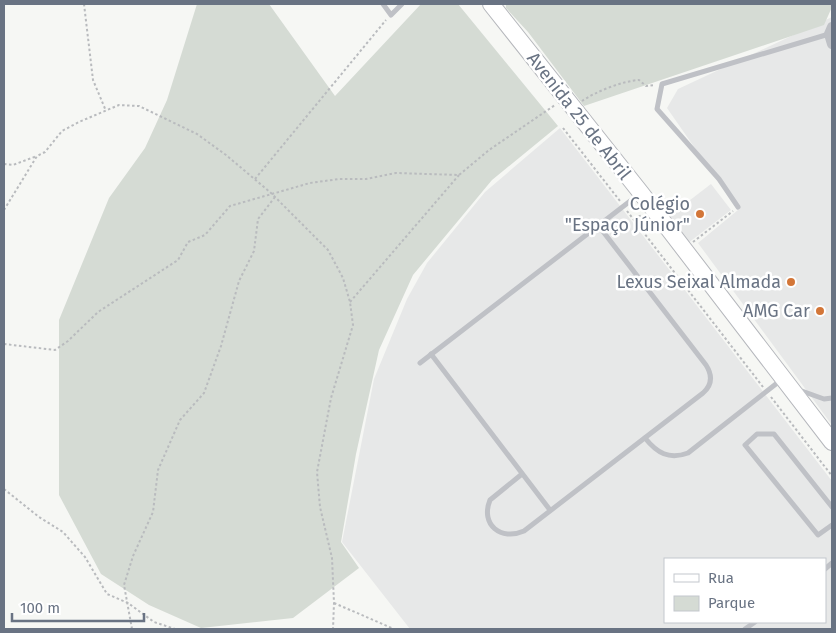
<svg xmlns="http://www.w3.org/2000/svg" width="836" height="633" viewBox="0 0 836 633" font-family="'Fira Sans',sans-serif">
<rect width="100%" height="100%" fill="#f6f7f4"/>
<g fill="#e7e8e8" fill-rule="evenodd">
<path d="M832 17V425L698 243 738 210 667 108 678 89Z"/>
<path d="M560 128 832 481V629H410L342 542 374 379 407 299 427 263 485 192ZM665 559H825V622H665Z"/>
<path d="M711 184 731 210 688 243 668 217Z"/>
</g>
<g fill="#d5dbd4">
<path d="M197 4H269L335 96 421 4H458L558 126 492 180 413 275 379 350 356 454 341 542 359 568 293 618 201 628 149 605 101 574 59 495V320L109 198 145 148 167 100Z"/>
<path d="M506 4H832V7L824 25 584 106 528 32 506 8Z"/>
</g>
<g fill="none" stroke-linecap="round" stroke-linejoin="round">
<defs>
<path id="primary" d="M491 4 641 193 832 442"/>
</defs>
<use href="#primary" stroke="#b5b7bc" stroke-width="18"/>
<g stroke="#b9bbbe" stroke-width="2" stroke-dasharray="2.5 2.5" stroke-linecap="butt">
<path d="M84 4 93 80 106 111"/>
<path d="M582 101C595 92 622 81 639 80L646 86 655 85"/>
<path d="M563 128 620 201"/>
<path d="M4 164 13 165 37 156"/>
<path d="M255 179 386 20"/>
<path d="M4 210 37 156 45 152 62 131 79 122 119 105 139 106 197 134 226 155 271 193 328 250 343 278 350 302 353 325 331 398 317 472 320 507 332 558 334 603 333 629"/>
<path d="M627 211 763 387"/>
<path d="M634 219 642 215"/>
<path d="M693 242 733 211"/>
<path d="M350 302 459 175"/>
<path d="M4 344 55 350 68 341 98 312 178 260 188 242 205 235 230 206 310 183 339 179H366L396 173 459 175 489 150 555 105"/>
<path d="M771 397 832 476"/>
<path d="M4 489 39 517 63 532 85 557 107 594 128 603 154 622 175 629"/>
<path d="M334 603 394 629"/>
<path d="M132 629 124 585 133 556 153 512 158 470 180 420 204 393 221 346 239 281 254 251 258 219 275 197"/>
</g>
<g stroke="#bfc1c6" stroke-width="5">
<path d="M383 4 391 15 402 4"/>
<path d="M738 207 719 179 657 109 662 84 829 34"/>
<path d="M431 354 550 510"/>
<path d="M420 363 638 195"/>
<path d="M799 390 824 399 832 398"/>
<path d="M645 438C657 453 669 460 688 453L781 380"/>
<path d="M522 474 490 500C480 525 501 541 524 531L703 393C712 385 713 376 706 365L598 225"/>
<path d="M832 525 818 535 745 445 757 434H774L832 507"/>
<path d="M825 569 832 563"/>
<path d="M745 629 755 622"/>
</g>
<path stroke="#bfc1c6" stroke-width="10" d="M832 27 829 34 832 44"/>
<use href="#primary" stroke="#fff" stroke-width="16"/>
</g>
<g fill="#d37638" stroke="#fff" stroke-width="2">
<circle cx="700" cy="214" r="5"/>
<circle cx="791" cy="282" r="5"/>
<circle cx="820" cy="311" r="5"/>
</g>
<g text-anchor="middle" stroke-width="5" stroke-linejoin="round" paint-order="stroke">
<g font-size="18" fill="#697383" stroke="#fff">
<text transform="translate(579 116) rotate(52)" y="6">Avenida 25 de Abril</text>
</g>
<g font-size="18" fill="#697383" stroke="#fff" text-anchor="end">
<text x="690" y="210">Colégio<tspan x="690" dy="21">"Espaço Júnior"</tspan></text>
<text x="781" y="288">Lexus Seixal Almada</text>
<text x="810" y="317">AMG Car</text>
</g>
</g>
<rect width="836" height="633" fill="none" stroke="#697383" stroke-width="10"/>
<rect x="664" y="558" width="162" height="65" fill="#ffffff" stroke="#c3c7cd"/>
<rect x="674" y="574" width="25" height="8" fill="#ffffff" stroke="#c3c7cd"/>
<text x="708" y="583" font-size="15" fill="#697383">Rua</text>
<rect x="674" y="596" width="25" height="15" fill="#d5dbd4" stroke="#c3c7cd"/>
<text x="708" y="608" font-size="15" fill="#697383">Parque</text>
<path d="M12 613v8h132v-8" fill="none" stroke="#697383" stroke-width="2.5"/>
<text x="20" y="613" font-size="15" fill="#697383" stroke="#ffffff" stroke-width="4" paint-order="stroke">100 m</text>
</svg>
